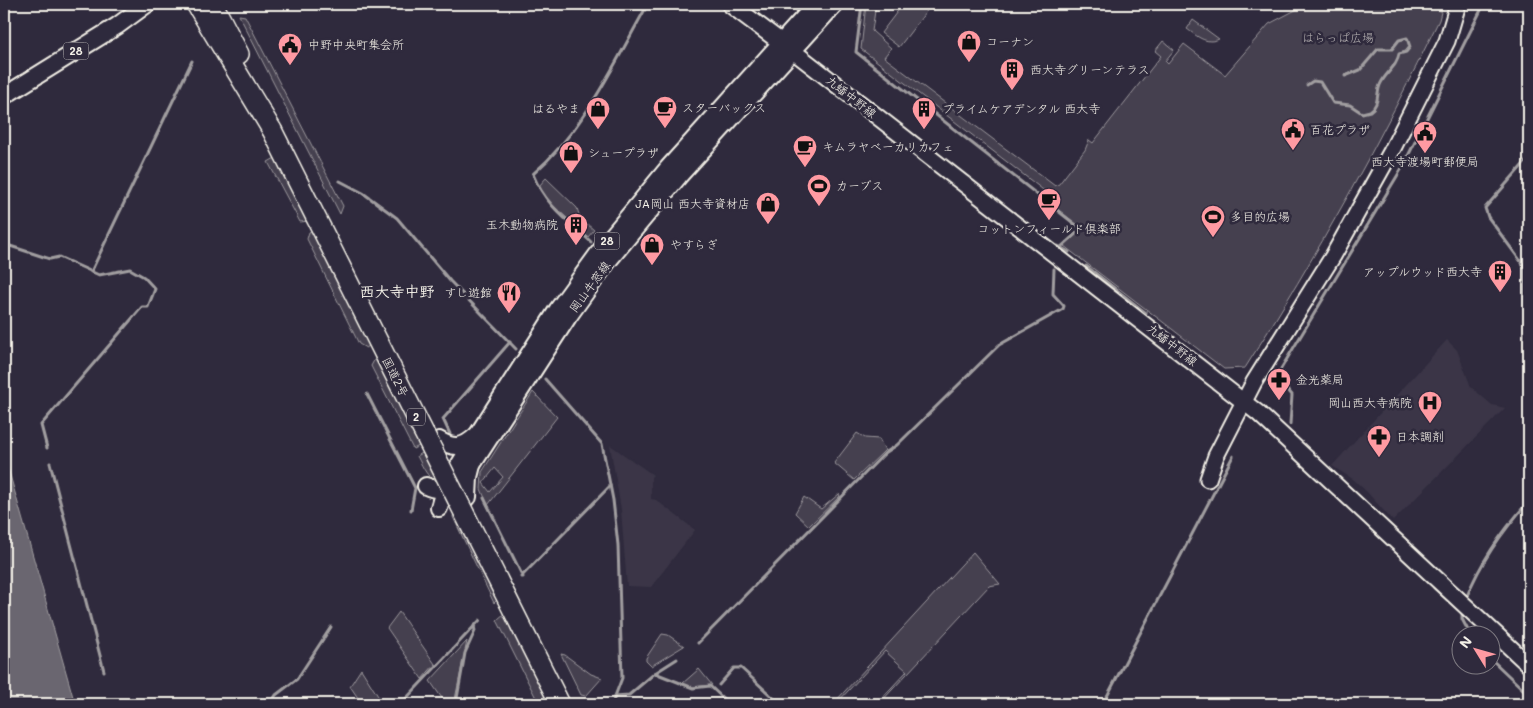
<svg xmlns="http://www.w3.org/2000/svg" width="1533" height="708" viewBox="0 0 1533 708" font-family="Mali,'Klee One',sans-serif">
<rect width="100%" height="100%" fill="#2f2a3d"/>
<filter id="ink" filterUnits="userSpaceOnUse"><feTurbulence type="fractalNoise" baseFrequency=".02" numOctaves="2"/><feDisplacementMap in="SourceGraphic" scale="10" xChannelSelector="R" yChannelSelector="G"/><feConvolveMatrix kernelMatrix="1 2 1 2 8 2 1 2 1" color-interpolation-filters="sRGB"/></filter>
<g filter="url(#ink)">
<g fill="#3b3647">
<path d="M1447 340 1457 350 1471 387 1492 405 1505 408 1393 521 1367 492 1353 479 1332 466Z"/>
<path d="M610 445 653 475 651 477V499L656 500 695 530 651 587 627 586 621 509Z"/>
</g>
<g fill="#454050" stroke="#9c989c" fill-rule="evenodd">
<path d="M866 4H876L872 31 891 48 884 57 1055 186 1059 184 1085 150 1089 140 1093 143 1161 56 1155 51 1163 41 1174 50 1165 61 1168 64 1184 44 1225 75 1269 24 1307 4H1443L1439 20C1381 140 1317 256 1245 368L1224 369 1064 246 1083 229 1056 208 1060 203 861 49Z"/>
<path d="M903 4H932L899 47 881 33Z"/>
<path d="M239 15 245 16 343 206 340 214Z"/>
<path d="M1193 20 1219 39C1206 45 1197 36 1187 29Z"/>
<path d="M277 157 309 221 300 222 268 162Z"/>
<path d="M546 178 577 208 580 218 594 230 588 237 546 199 539 186Z"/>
<path d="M314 230 372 344 366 348 359 344 307 239 309 232Z"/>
<path d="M377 355 423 444 413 449 371 366Z"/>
<path d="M533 392 557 417 488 505 481 489 482 472ZM495 468 503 477 490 492 483 483Z"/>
<path d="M857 433 865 438 879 439 885 450 854 480 834 463Z"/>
<path d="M426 451 441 483C427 479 424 469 417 456Z"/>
<path d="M839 494 840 496 809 526 795 513 804 497 821 509Z"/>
<path d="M454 512 499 598 494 603 453 517Z"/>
<path d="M973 552 1000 584 989 586 879 704H876L907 671 885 651 836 704H833Z"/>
<path d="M399 612 435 664 422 679 387 628Z"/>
<path d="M506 612 553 704H539L497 620Z"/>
<path d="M662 634 668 635 684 646 651 666 646 661V658Z"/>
<path d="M467 641 454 704H446L430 681Z"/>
<path d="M561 654 565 655 591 674 602 678 586 696 581 695Z"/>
<path d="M361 669 383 704H362L350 686Z"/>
<path d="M699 669 712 685 691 687 683 683Z"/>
</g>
<path fill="#6a6670" stroke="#a19ea0" d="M4 454 75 704H4Z"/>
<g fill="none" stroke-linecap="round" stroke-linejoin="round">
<g stroke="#a19ea0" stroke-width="3">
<path d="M862 4 856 52 1081 229 1061 247"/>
<path d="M1525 4 1529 12"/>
<path d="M1307 85 1313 81 1320 82 1333 103 1350 105 1362 113 1370 111C1380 104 1376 94 1380 85 1385 73 1397 67 1399 54L1406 52 1410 47 1407 38 1399 40 1392 49H1378L1360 70 1345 76"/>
<path d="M1529 158 1485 208 1488 217 1525 267 1526 342 1529 362"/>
<path d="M340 181 363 193 397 218 450 281 516 349"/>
<path d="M591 242C567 220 545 205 533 174 585 129 614 64 648 4"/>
<path d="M4 244 50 259 59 257 99 275 130 269 144 277 155 289 148 307H142L41 425 47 448"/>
<path d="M1058 246 1069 252"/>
<path d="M1086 266 1146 313"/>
<path d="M91 272 192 61"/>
<path d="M545 379 602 444 613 500 618 545 622 678 612 704"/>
<path d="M1273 381 1287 389 1292 395 1290 424"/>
<path d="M1273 382 1402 168 1484 4"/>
<path d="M367 394 415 488 411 510"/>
<path d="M450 434 443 419 510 342"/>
<path d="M50 463 104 671"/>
<path d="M484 498 523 577"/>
<path d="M521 577 610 486"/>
<path d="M1434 588 1462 613V619L1471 636"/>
<path d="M1467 596C1481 561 1504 529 1529 501"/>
<path d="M698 643 885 453 897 445 999 345 1063 309 1064 306 1053 294 1054 269"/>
<path d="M1490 658 1529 695"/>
<path d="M655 673 693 688 710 686 729 704"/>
<path d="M719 685 734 668H741L780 704"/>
<path d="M615 696 629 695 655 673 677 659"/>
<path d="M270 704 276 695 297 679 331 627"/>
<path d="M401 704 480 620"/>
<path d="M456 704 465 653 475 631 474 626"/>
<path d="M1103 704 1233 456"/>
</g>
<defs>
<g id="secondary">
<path d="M793 51 1258 413 1529 665"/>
<path d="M1208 479 1216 456 1254 382 1333 256 1391 152 1447 41 1458 4"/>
</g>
<g id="primary">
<path d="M730 4 790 49"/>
<path d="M4 96 117 26 147 4"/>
<path d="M439 440C454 449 463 448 476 436"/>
<path d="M426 486C447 496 458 480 472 465L568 317 608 261 679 176 835 4"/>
<path d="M468 497 469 477 472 465"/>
<path d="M439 508 444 490 478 434 558 309 603 247 668 168 816 4"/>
</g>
<g id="highway">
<path d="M196 4 272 130"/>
<path d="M213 4 239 54"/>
</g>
</defs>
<use href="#secondary" stroke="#f4f1e8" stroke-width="19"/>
<use href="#primary" stroke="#f4f1e8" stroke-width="20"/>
<use href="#highway" stroke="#f4f1e8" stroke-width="22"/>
<use href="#secondary" stroke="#2f2a3d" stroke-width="15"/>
<use href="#primary" stroke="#2f2a3d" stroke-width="16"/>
<use href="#highway" stroke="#2f2a3d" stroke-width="19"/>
<defs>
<path id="highway-bridge" d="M272 130 560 704"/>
</defs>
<use href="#highway-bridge" stroke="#f4f1e8" stroke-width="22" stroke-linecap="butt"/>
<use href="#highway-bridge" stroke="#2f2a3d" stroke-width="19"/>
</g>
</g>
<defs>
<symbol id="shop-pin" viewBox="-11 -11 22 30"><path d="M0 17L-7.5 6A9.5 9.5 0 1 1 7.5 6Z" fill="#ff9aa2" stroke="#2f2a3d"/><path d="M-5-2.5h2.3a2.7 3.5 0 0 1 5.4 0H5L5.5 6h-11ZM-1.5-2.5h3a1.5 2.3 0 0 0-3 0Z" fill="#111"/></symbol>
<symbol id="civic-pin" viewBox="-11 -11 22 30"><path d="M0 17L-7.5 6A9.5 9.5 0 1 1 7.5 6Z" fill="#ff9aa2" stroke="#2f2a3d"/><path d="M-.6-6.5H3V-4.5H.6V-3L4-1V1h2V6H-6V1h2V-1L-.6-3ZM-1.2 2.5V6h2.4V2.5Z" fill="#111"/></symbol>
<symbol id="building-pin" viewBox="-11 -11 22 30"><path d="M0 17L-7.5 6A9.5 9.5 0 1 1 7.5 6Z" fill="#ff9aa2" stroke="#2f2a3d"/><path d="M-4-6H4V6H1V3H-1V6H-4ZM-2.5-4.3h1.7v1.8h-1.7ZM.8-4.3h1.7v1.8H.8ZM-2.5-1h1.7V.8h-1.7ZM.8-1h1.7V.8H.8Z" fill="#111"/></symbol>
<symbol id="cafe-pin" viewBox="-11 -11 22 30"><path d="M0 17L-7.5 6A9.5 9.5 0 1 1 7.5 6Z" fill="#ff9aa2" stroke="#2f2a3d"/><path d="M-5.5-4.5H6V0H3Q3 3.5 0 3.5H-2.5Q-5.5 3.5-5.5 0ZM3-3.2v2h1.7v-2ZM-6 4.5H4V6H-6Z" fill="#111"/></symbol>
<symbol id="stadium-pin" viewBox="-11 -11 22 30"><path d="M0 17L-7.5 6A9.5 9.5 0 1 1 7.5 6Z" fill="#ff9aa2" stroke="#2f2a3d"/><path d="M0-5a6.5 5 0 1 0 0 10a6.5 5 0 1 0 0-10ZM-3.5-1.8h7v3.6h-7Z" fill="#111"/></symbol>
<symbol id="restaurant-pin" viewBox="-11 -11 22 30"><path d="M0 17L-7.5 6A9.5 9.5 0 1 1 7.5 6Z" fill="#ff9aa2" stroke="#2f2a3d"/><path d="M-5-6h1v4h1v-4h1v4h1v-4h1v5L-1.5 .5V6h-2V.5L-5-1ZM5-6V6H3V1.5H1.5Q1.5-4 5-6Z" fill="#111"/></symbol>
<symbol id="pharmacy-pin" viewBox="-11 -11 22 30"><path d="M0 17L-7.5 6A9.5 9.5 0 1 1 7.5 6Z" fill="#ff9aa2" stroke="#2f2a3d"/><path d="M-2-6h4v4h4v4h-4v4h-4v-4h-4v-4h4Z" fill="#111"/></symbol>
<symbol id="hospital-pin" viewBox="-11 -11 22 30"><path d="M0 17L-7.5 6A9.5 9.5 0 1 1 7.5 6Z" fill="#ff9aa2" stroke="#2f2a3d"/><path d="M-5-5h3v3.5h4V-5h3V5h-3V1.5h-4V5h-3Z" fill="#111"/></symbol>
</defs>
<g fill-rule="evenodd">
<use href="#shop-pin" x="955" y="28" width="28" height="38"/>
<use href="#civic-pin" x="276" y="31" width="28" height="38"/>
<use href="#building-pin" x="998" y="56" width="28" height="38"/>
<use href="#cafe-pin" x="651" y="94" width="28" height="38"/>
<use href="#shop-pin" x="584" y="95" width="28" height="38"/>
<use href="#building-pin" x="910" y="95" width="28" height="38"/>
<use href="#civic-pin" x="1279" y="116" width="28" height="38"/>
<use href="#civic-pin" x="1411" y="119" width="28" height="38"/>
<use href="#cafe-pin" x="791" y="133" width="28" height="38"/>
<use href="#shop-pin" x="557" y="139" width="28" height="38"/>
<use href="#stadium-pin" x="805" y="172" width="28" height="38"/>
<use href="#cafe-pin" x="1035" y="186" width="28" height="38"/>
<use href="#shop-pin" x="754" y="190" width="28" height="38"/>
<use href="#stadium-pin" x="1199" y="203" width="28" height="38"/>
<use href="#building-pin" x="562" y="211" width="28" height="38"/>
<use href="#shop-pin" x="638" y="231" width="28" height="38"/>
<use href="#building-pin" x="1486" y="258" width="28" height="38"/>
<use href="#restaurant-pin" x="495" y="279" width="28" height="38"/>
<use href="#pharmacy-pin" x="1265" y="366" width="28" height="38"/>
<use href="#hospital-pin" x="1416" y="389" width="28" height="38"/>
<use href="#pharmacy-pin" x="1365" y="423" width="28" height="38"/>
</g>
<g text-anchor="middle" stroke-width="5" stroke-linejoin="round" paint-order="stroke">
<g fill="#2f2a3d" stroke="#b9b5b5" stroke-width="1">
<rect x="63.5" y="42.5" width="25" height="17" rx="4"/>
<rect x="594.5" y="232.5" width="25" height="17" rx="4"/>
<rect x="407" y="408.5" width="18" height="17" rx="4"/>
</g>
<g font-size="11" font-weight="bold" fill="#f4f1e8">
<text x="76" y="55">28</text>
<text x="607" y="245">28</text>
<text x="416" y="421">2</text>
</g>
<g font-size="12" fill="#b7b3b3" stroke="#2f2a3d">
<text x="1338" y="42">はらっぱ広場</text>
</g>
<g font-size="12" fill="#f4f1e8" stroke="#2f2a3d" text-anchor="start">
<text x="986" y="46">コーナン</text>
<text x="308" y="49">中野中央町集会所</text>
<text x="1030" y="74">西大寺グリーンテラス</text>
<text x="682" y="112">スターバックス</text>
<text x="580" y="113" text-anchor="end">はるやま</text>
<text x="942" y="113">プライムケアデンタル 西大寺</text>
<text x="1310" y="134">百花プラザ</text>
<text x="822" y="151">キムラヤベーカリカフェ</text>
<text x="588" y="157">シュープラザ</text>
<text x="1425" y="166" text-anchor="middle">西大寺渡場町郵便局</text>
<text x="836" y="190">カーブス</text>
<text x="750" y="208" text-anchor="end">JA岡山 西大寺資材店</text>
<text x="1230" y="221">多目的広場</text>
<text x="558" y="229" text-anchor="end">玉木動物病院</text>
<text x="1049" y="233" text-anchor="middle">コットンフィールド倶楽部</text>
<text x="670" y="249">やすらぎ</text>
<text x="1482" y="276" text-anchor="end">アップルウッド西大寺</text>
<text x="492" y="297" text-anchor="end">すし遊館</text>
<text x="1296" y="384">金光薬局</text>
<text x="1412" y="407" text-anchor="end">岡山西大寺病院</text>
<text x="1396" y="441">日本調剤</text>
</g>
<g font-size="12" fill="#f4f1e8" stroke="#2f2a3d">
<text transform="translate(851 97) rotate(38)" y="4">九蟠中野線</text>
<text transform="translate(590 287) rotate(-54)" y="4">岡山牛窓線</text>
<text transform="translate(1172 345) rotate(38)" y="4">九蟠中野線</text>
<text transform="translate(395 377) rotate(63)" y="4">国道2号</text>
</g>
<g font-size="15" font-weight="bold" fill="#f4f1e8" stroke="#2f2a3d">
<text x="397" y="297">西大寺中野</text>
</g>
</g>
<rect width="1533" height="708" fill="none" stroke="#2f2a3d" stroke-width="20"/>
<rect x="10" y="10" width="1513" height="688" fill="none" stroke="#f4f1e8" stroke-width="2" filter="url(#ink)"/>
<g transform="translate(1476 650) rotate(307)"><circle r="24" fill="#2f2a3d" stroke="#7e7a81"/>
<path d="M0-4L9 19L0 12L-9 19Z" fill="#ff9aa2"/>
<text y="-8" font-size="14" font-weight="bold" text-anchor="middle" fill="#f4f1e8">N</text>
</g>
</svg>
